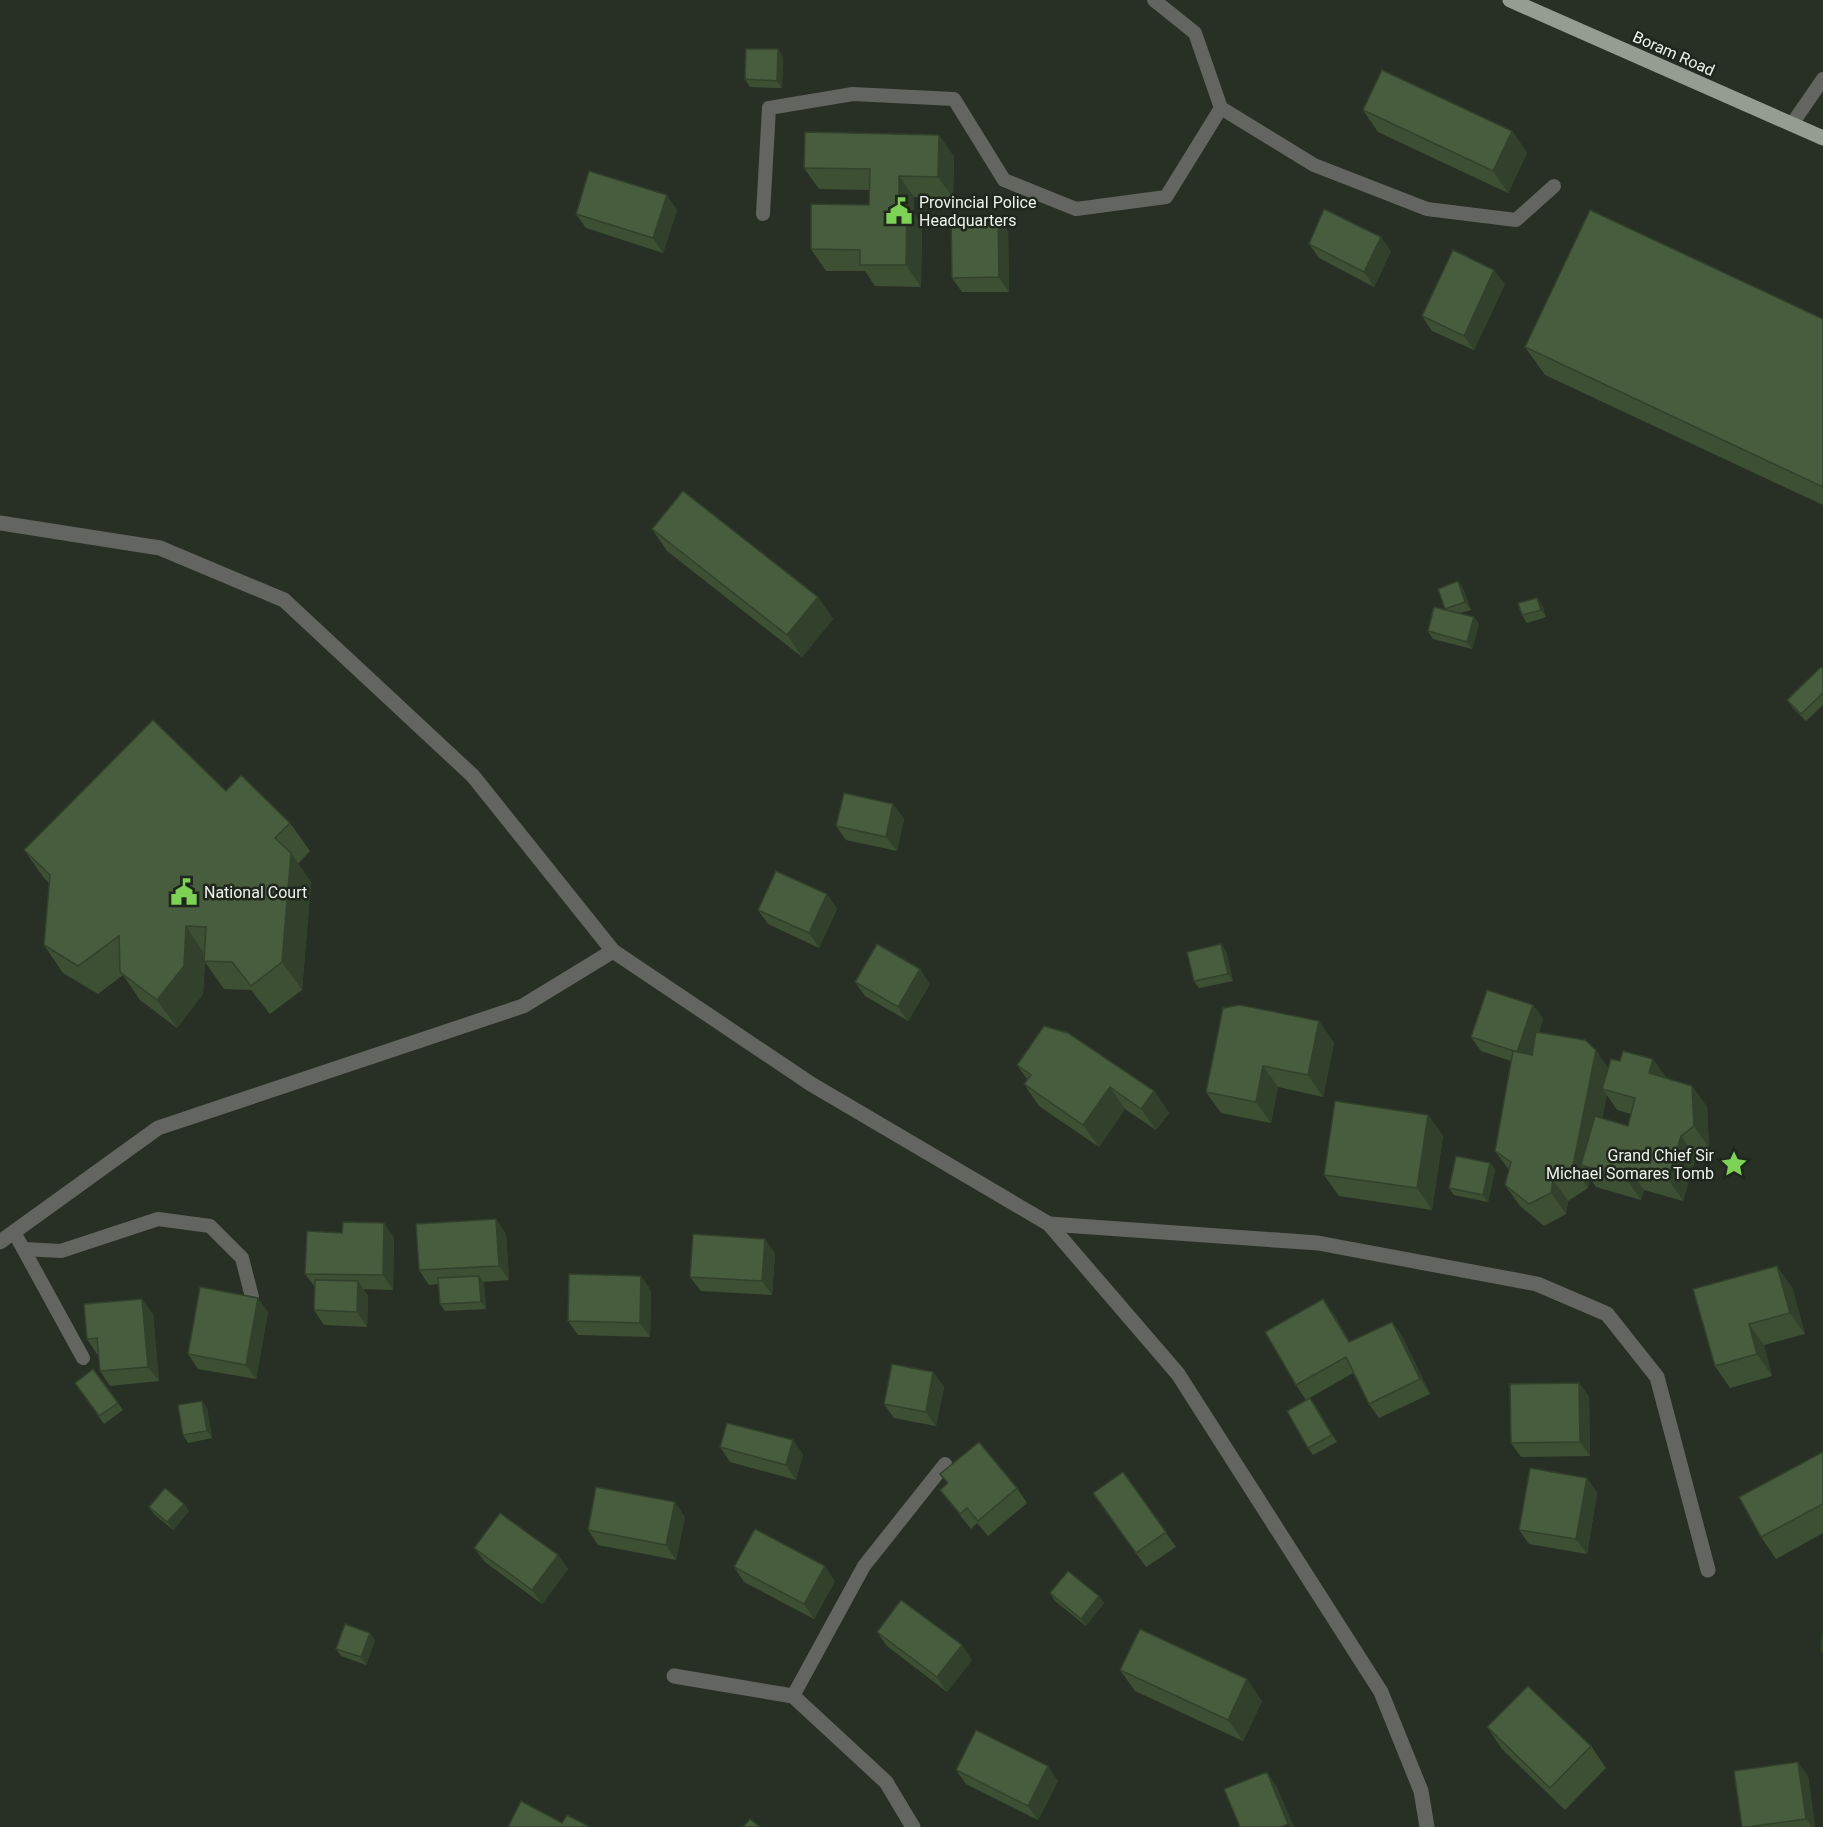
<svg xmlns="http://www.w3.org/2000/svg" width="1823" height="1827" viewBox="0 0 1823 1827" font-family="Roboto,sans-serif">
<rect width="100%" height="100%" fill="#283025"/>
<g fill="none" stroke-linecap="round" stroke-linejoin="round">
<g stroke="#626560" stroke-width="14">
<path d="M1221 108 1314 165 1427 209 1516 220 1554 186"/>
<path d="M1792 124 1823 79"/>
<path d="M763 214 769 108 853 94 954 99 1004 180 1076 209 1166 197 1221 108 1195 33 1154 0"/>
<path d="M14 1232 83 1358"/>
<path d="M24 1249 61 1251 158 1219 210 1226 242 1258 252 1297"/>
<path d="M793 1696 864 1566 945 1464"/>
</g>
<g stroke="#626560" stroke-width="15">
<path d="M1049 1224 1318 1243 1537 1284 1607 1314 1657 1377 1708 1570"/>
<path d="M0 1242 158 1128 523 1006 613 951"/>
<path d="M674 1676 793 1696 886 1782 913 1827"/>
</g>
<path stroke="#626560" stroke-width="15" d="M0 523 160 548 284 600 473 776 613 951 811 1084 1049 1224 1178 1374 1381 1692 1421 1791 1427 1827"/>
<path stroke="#959d92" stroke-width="15" d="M1510 0 1823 138"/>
</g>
<g fill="#3d5034" fill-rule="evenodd">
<path d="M778 49 783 57 782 88 750 87 745 79Z"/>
<path d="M1363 110 1512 131 1527 153 1508 193 1378 132Z"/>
<path d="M939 135 954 157 953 198 914 197V213L922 225 921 287 875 286 865 271H826L811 249 869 205V190L819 189 804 168Z"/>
<path d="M677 210 663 253 586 228 576 214Z"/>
<path d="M1008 231 1009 292H962L952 278Z"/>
<path d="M1309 244 1391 251 1374 287 1319 258Z"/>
<path d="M1505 284 1474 350 1432 331 1422 316Z"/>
<path d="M1823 319V505L1545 375 1525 347Z"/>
<path d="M652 529 818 597 833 619 802 657 667 551Z"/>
<path d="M1458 581 1463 589 1471 610 1460 613 1474 617 1479 624 1472 649 1433 639 1428 631 1445 609Z"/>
<path d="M1537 598 1542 605 1546 617 1527 623 1522 615Z"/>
<path d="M1823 669V705L1806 721 1792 707 1787 700Z"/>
<path d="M226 791 290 823 310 851 298 864 311 882 302 990 270 1014 251 990 224 989 205 962 203 994 177 1028 140 1000 123 975 98 994 63 973 44 945 49 883 44 878 24 850Z"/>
<path d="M893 804 904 819 897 851 846 840 836 826Z"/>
<path d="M827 894 837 909 819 948 768 924 758 910Z"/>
<path d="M1226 951 1233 981 1199 988 1194 981Z"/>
<path d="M855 982 930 984 908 1021 865 996Z"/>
<path d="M1533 1005 1543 1019 1539 1032 1608 1068 1620 1061 1653 1059 1667 1079 1692 1086 1707 1107 1709 1148 1696 1157 1683 1201 1644 1190 1641 1200 1596 1187 1590 1178 1588 1188 1568 1201 1566 1214 1544 1226 1520 1206 1505 1185 1509 1170 1495 1151 1511 1061 1481 1051 1471 1037ZM1607 1095 1617 1110 1631 1114 1628 1126 1602 1118Z"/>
<path d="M1319 1021 1334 1043 1323 1097 1278 1087 1271 1123 1221 1113 1206 1092Z"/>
<path d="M1017 1065 1154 1091 1169 1113 1156 1130 1125 1109 1099 1147 1039 1106 1024 1084 1027 1079Z"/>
<path d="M1428 1115 1443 1136 1432 1210 1339 1196 1324 1175Z"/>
<path d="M1490 1163 1495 1170 1488 1202 1454 1195 1449 1188Z"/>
<path d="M496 1219 506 1234 509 1280 483 1282 484 1284 486 1309 445 1311 440 1304 439 1284 429 1285 419 1270Z"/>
<path d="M394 1237 393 1290 363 1289 368 1296 367 1327 324 1325 314 1310 315 1287 305 1274Z"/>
<path d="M775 1253 772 1295 701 1291 690 1277Z"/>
<path d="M641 1276 651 1291 650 1337 578 1335 568 1321Z"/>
<path d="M1792 1287 1805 1334 1764 1345 1772 1376 1730 1388 1715 1366 1693 1289Z"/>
<path d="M268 1312 256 1379 198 1369 188 1354Z"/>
<path d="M1333 1313 1350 1342 1392 1322 1402 1336 1430 1394 1379 1418 1369 1404 1353 1373 1306 1400 1296 1385Z"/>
<path d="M153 1314 159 1381 110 1386 100 1371 98 1354H97L87 1339Z"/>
<path d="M93 1369 123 1410 104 1424 75 1383Z"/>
<path d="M933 1372 944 1387 936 1426 894 1418 884 1404Z"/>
<path d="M1579 1383 1589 1397 1590 1456 1521 1457 1511 1443Z"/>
<path d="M1310 1398 1337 1442 1313 1455 1308 1448Z"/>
<path d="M207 1408 212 1438 188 1443 183 1435Z"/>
<path d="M720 1447 803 1454 796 1480 730 1462Z"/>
<path d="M1823 1452V1533L1776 1559 1761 1537Z"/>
<path d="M1123 1472 1176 1547 1146 1567 1093 1493Z"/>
<path d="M940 1474 1017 1488 1027 1503 988 1536 977 1523 971 1529 951 1504 940 1490 948 1484Z"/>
<path d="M1587 1478 1597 1493 1587 1554 1529 1544 1519 1530Z"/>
<path d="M184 1504 189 1511 173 1530 154 1514 149 1507Z"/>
<path d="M685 1517 676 1560 598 1545 588 1530Z"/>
<path d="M474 1548 558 1555 568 1569 542 1604 485 1562Z"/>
<path d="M734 1567 835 1581 814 1619 744 1582Z"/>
<path d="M1050 1593 1099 1596 1104 1603 1086 1626 1055 1601Z"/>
<path d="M877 1632 972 1660 947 1692 887 1646Z"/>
<path d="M375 1640 366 1665 341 1656 336 1649Z"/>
<path d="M1120 1670 1262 1701 1243 1741 1135 1691Z"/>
<path d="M1487 1727 1591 1746 1606 1768 1565 1810 1502 1749Z"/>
<path d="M956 1770 1058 1781 1038 1820 966 1784Z"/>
<path d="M1808 1776 1815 1827H1742Z"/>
</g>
<g fill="#32412b">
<path d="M778 49 783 57 782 88 777 81Z"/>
<path d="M1512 131 1527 153 1508 193 1493 171Z"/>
<path d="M939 135 954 157 953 198 938 177Z"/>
<path d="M899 176 914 197V213L922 225 921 287 906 265 899 203Z"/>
<path d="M667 195 677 210 663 253 653 238Z"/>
<path d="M998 217 1008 231 1009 292 999 277Z"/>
<path d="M1381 237 1391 251 1374 287 1364 272Z"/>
<path d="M1494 270 1505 284 1474 350 1464 336Z"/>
<path d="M1458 581 1463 589 1471 610 1465 602Z"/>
<path d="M818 597 833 619 802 657 787 635Z"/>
<path d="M1537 598 1542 605 1546 617 1541 610Z"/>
<path d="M1474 617 1479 624 1472 649 1467 642Z"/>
<path d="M893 804 904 819 897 851 886 837Z"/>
<path d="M291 853 311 882 302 990 282 962Z"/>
<path d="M827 894 837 909 819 948 809 933Z"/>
<path d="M186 926 205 955 203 994 177 1028 157 1000Z"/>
<path d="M1221 944 1226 951 1233 981 1228 974Z"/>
<path d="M920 969 930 984 908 1021 898 1007Z"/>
<path d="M1533 1005 1543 1019 1527 1067 1517 1052Z"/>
<path d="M1319 1021 1334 1043 1323 1097 1308 1075Z"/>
<path d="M1596 1050 1611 1072 1602 1089 1607 1095 1592 1168 1581 1165 1590 1178 1588 1188 1573 1166Z"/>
<path d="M1653 1059 1668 1080 1649 1073Z"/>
<path d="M1263 1066 1278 1087 1271 1123 1256 1102Z"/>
<path d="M1692 1086 1707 1107 1709 1148 1694 1126Z"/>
<path d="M1110 1087 1125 1109 1099 1147 1083 1125Z"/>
<path d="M1154 1091 1169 1113 1156 1130 1141 1109Z"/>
<path d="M1428 1115 1443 1136 1432 1210 1417 1188Z"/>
<path d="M1681 1136 1696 1157 1683 1201 1668 1179Z"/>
<path d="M1490 1163 1495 1170 1488 1202 1483 1195Z"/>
<path d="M1629 1168 1644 1190 1641 1200 1626 1178Z"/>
<path d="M1553 1180 1568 1201 1566 1214 1551 1193Z"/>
<path d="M496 1219 506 1234 509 1280 499 1266Z"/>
<path d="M384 1223 394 1237 393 1290 383 1275Z"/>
<path d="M765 1239 775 1253 772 1295 762 1281Z"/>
<path d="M1777 1266 1792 1287 1805 1334 1790 1313Z"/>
<path d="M479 1276 484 1284 486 1309 481 1302Z"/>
<path d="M641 1276 651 1291 650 1337 640 1323Z"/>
<path d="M358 1281 368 1296 367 1327 357 1312Z"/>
<path d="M258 1298 268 1312 256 1379 246 1365Z"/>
<path d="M142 1299 153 1314 159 1381 148 1367Z"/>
<path d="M1323 1299 1333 1313 1359 1357 1349 1342Z"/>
<path d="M1392 1322 1402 1336 1430 1394 1420 1379Z"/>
<path d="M1749 1324 1764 1345 1772 1376 1757 1354Z"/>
<path d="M933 1372 944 1387 936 1426 926 1412Z"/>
<path d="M1579 1383 1589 1397 1590 1456 1580 1442Z"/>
<path d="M1310 1398 1316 1406 1337 1442 1332 1435Z"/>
<path d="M202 1401 207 1408 212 1438 207 1431Z"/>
<path d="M793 1440 803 1454 796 1480 786 1465Z"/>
<path d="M1587 1478 1597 1493 1587 1554 1576 1539Z"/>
<path d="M675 1502 685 1517 676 1560 666 1545Z"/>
<path d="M184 1504 189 1511 173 1530 167 1522Z"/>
<path d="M558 1555 568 1569 542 1604 532 1590Z"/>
<path d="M825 1566 835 1581 814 1619 804 1604Z"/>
<path d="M1099 1596 1104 1603 1086 1626 1081 1619Z"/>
<path d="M370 1633 375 1640 366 1665 361 1657Z"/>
<path d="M962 1645 972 1660 947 1692 937 1677Z"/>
<path d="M1247 1679 1262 1701 1243 1741 1228 1720Z"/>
<path d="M1798 1762 1808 1776 1815 1827H1812L1806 1819Z"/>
<path d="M1048 1766 1058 1781 1038 1820 1028 1806Z"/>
<path d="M1267 1772 1277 1787 1294 1827H1290L1288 1824Z"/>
</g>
<g fill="#475d3d" stroke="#32412b" stroke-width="1.5">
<path d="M746 49H778L777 81 745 79Z"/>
<path d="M1382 70 1512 131 1493 171 1363 110Z"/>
<path d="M805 132 939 135 938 177 899 176V203H907L906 265H860V250L811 249V204L869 205 870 169 804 168Z"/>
<path d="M589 171 667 195 653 238 576 214Z"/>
<path d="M1324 209 1381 237 1364 272 1309 244Z"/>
<path d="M1590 210 1823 319V487L1525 347Z"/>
<path d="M951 217H998L999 277 952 278Z"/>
<path d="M1453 250 1494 270 1464 336 1422 316Z"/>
<path d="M683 491 818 597 787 635 652 529Z"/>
<path d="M1458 581 1465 602 1445 609 1438 589Z"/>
<path d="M1537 598 1541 610 1522 615 1518 603Z"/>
<path d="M1434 607 1474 617 1467 642 1428 631Z"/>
<path d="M1821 667 1823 669V693L1801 714 1787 700Z"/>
<path d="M153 720 226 791 241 775 290 823 275 838 291 853 282 962 251 986 232 962 204 961 206 927 186 926 184 966 157 1000 120 972 119 936 78 966 44 945 50 875 24 850Z"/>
<path d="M844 793 893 804 886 837 836 826Z"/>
<path d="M776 871 827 894 809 933 758 910Z"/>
<path d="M877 944 920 969 898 1007 855 982Z"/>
<path d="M1221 944 1228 974 1194 981 1187 952Z"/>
<path d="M1487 990 1533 1005 1517 1052 1471 1037Z"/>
<path d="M1240 1005 1319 1021 1308 1075 1263 1066 1256 1102 1206 1092 1223 1008Z"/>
<path d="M1044 1026 1068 1033 1154 1091 1141 1109 1110 1087 1083 1125 1024 1084 1031 1075 1017 1065Z"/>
<path d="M1536 1032 1585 1040 1596 1050 1573 1166 1553 1180 1551 1193 1529 1204 1505 1185 1511 1162 1495 1151 1513 1051 1532 1055Z"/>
<path d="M1623 1051 1653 1059 1649 1073 1692 1086 1694 1126 1681 1136 1668 1179 1629 1168 1626 1178 1581 1165 1595 1116 1628 1126 1635 1098 1602 1089 1611 1059 1620 1061Z"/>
<path d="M1335 1101 1428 1115 1417 1188 1324 1175Z"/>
<path d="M1456 1156 1490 1163 1483 1195 1449 1188Z"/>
<path d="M496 1219 499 1266 419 1270 416 1224Z"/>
<path d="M343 1222 384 1223 383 1275 305 1274 307 1231 342 1233Z"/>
<path d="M693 1234 765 1239 762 1281 690 1277Z"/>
<path d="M1777 1266 1790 1313 1749 1324 1757 1354 1715 1366 1693 1289Z"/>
<path d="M569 1274 641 1276 640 1323 568 1321Z"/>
<path d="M479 1276 481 1302 440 1304 438 1278Z"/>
<path d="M315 1280 358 1281 357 1312 314 1310Z"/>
<path d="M200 1287 258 1298 246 1365 188 1354Z"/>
<path d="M142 1299 148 1367 100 1371 97 1338 87 1339 84 1304Z"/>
<path d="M1323 1299 1349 1342 1392 1322 1420 1379 1369 1404 1346 1357 1296 1385 1265 1332Z"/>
<path d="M892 1364 933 1372 926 1412 884 1404Z"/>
<path d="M93 1369 118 1403 99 1416 75 1383Z"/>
<path d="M1579 1383 1580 1442 1511 1443 1510 1384Z"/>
<path d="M1310 1398 1332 1435 1308 1448 1287 1411Z"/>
<path d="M202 1401 207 1431 183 1435 178 1405Z"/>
<path d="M727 1423 793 1440 786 1465 720 1447Z"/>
<path d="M979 1442 1017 1488 978 1521 967 1508 960 1514 940 1490 948 1483 940 1474Z"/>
<path d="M1823 1452V1504L1761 1537 1739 1497Z"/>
<path d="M1530 1468 1587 1478 1576 1539 1519 1530Z"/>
<path d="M1123 1472 1166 1532 1136 1553 1093 1493Z"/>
<path d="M596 1487 675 1502 666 1545 588 1530Z"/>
<path d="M165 1488 184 1504 167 1522 149 1507Z"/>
<path d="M500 1513 558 1555 532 1590 474 1548Z"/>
<path d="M755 1529 825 1566 804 1604 734 1567Z"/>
<path d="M1068 1571 1099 1596 1081 1619 1050 1593Z"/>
<path d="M901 1600 962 1645 937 1677 877 1632Z"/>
<path d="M345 1624 370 1633 361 1657 336 1649Z"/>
<path d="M1140 1629 1247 1679 1228 1720 1120 1670Z"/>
<path d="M1823 1633V1651H1821Z"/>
<path d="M1528 1686 1591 1746 1550 1788 1487 1727Z"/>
<path d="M976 1730 1048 1766 1028 1806 956 1770Z"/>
<path d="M1798 1762 1806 1819 1748 1827H1742L1734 1771Z"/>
<path d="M1267 1772 1288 1824 1281 1827H1240L1224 1789Z"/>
<path d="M521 1801 562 1823 567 1815 590 1827H508Z"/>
<path d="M750 1819 760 1827H743Z"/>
</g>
<defs>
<symbol id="civic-bare" viewBox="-9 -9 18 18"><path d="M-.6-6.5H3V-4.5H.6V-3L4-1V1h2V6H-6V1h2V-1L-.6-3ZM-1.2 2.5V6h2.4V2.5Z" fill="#7dd154" stroke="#1f261c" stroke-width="2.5" paint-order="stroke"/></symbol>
<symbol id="sight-bare" viewBox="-9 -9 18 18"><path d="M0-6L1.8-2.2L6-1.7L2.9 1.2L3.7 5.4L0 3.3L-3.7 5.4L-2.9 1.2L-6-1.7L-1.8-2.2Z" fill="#7dd154" stroke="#1f261c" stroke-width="2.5" paint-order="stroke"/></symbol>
</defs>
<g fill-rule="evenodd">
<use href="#civic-bare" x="880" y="192" width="38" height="38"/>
<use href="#civic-bare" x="165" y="873" width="38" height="38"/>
<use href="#sight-bare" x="1715" y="1145" width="38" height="38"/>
</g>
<g text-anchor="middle" stroke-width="5" stroke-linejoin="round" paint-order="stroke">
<g font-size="16" fill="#eef3ed" stroke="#1f261c">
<text transform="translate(1674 53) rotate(24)" y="6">Boram Road</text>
</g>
<g font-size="16" fill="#eef3ed" stroke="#1f261c" text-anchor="start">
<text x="919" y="208">Provincial Police<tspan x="919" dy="18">Headquarters</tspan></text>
<text x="204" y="898">National Court</text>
<text x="1714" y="1161" text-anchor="end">Grand Chief Sir<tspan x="1714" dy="18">Michael Somares Tomb</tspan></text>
</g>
</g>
</svg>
